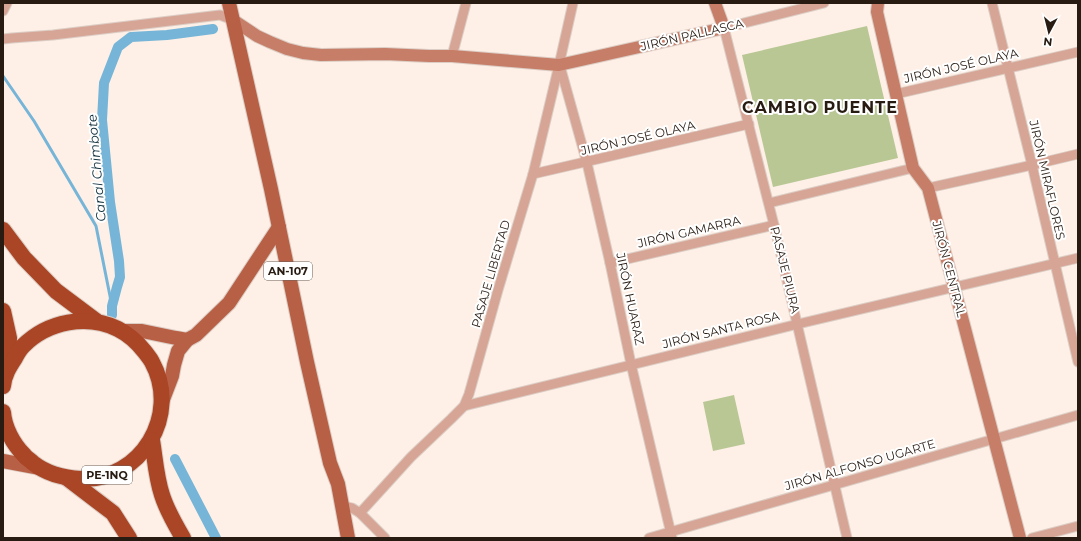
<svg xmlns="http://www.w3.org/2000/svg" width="1081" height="541" viewBox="0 0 1081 541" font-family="Montserrat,sans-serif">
<rect width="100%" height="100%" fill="#fef0e7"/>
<g fill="#b9c794">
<path d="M867 26 898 158 773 187 742 55Z"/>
<path d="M734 395 745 444 713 451 703 402Z"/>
</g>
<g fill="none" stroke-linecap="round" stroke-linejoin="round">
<path stroke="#76b5d7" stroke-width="3" d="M3 76 34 121 96 226 112 306"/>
<g stroke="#76b5d7" stroke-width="10">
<path d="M112 315V306L117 287 120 277 119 261 110 202 102 120 104 83 118 47 131 37 167 35 213 29"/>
<path d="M175 459 216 538"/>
</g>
<defs>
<g id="street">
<path d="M824 3 724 28 774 225 847 538"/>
<path d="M992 3 1032 165 1078 362"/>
<path d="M3 11 7 3"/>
<path d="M3 39 12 38 53 35 220 15 233 20"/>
<path d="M452 56 466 3"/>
<path d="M560 66 587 163 610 263 631 364 672 538"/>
<path d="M896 94 1078 52"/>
<path d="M533 174 749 124"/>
<path d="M928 188 1032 165 1078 154"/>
<path d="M769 203 913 168"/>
<path d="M610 263 774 225"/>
<path d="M464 406 798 324 1078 258"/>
<path d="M343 506 352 508 360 513 385 538"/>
<path d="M360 513 411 457 451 419 464 406 469 394 498 290 533 174 559 65 573 3"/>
<path d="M649 538 994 439 1078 415"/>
<path d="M1032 538 1078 526"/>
</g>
<g id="secondary">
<path d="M878 3 877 12 913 168 928 188 1020 538"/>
<path d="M233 20 257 36 270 42 287 49 303 53 321 55 385 54 429 56H452L559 65 724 28 715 3"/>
</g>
<g id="primary">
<path d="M229 3 271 189 307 362 330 463 338 484 348 538"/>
<path d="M123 331H142L176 338 187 340"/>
<path d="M162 402 172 376 174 365 178 351 187 340 196 335 229 303 279 227"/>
<path d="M3 461 40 468"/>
</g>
<g id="highway">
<path d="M3 230 24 258 56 291 96 321"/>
<path d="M3 311 9 338 8 367"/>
<path d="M3 386C4 375 9 367 15 358 17 354 20 349 23 346 48 321 87 314 118 329 128 334 138 343 145 352 147 355 150 358 152 362 181 415 141 481 81 479 63 478 47 474 33 463 30 460 26 458 24 455 13 444 4 427 3 412"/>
<path d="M152 440C155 458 156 477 162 495 167 511 175 524 183 538"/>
<path d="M67 478 113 513 129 538"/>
</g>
</defs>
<use href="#street" stroke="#dccec5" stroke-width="11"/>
<use href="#secondary" stroke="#dccec5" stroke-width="14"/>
<use href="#primary" stroke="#dccec5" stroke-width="16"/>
<use href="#highway" stroke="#dccec5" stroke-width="18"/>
<use href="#street" stroke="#d7a596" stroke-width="9"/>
<use href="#secondary" stroke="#c67e68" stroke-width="12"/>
<use href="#primary" stroke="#b86046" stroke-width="14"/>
<use href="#highway" stroke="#aa4525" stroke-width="16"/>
</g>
<g text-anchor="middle" stroke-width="4" stroke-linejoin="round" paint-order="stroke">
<g fill="#fff" stroke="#685f59" stroke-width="1">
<rect x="264" y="262" width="48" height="18" rx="3"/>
<rect x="82" y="466" width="50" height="18" rx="3"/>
</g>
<g font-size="11" font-weight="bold" fill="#271b12">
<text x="288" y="275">AN-107</text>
<text x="107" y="479">PE-1NQ</text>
</g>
<g font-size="12" fill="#271b12" stroke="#fff">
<text transform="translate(692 35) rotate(-13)" y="4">JIRÓN PALLASCA</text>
<text transform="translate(961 66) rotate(-13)" y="4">JIRÓN JOSÉ OLAYA</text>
<text transform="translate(638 138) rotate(-13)" y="4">JIRÓN JOSÉ OLAYA</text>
<text transform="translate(1047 180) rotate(77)" y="4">JIRÓN MIRAFLORES</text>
<text transform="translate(689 232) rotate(-13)" y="4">JIRÓN GAMARRA</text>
<text transform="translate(949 269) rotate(75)" y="4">JIRÓN CENTRAL</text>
<text transform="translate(785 270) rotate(76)" y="4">PASAJE PIURA</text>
<text transform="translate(491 274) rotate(-74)" y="4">PASAJE LIBERTAD</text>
<text transform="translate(630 299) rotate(78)" y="4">JIRÓN HUARAZ</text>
<text transform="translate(721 330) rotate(-14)" y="4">JIRÓN SANTA ROSA</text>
<text transform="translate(860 465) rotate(-16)" y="4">JIRÓN ALFONSO UGARTE</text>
</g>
<g font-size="13" font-style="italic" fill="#0e2d3b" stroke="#fff">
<text transform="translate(96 168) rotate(-95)" y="5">Canal Chimbote</text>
</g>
<g font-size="16" font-weight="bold" letter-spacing="1" fill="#271b12" stroke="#fff">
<text x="820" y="113">CAMBIO PUENTE</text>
</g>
</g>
<rect width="1081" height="541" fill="none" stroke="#271b12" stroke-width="8"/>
<g transform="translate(1049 32) rotate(187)" stroke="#ffffff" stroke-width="3" paint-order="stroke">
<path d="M0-3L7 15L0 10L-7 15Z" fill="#271b12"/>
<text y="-6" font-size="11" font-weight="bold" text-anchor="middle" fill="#271b12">N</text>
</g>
</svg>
